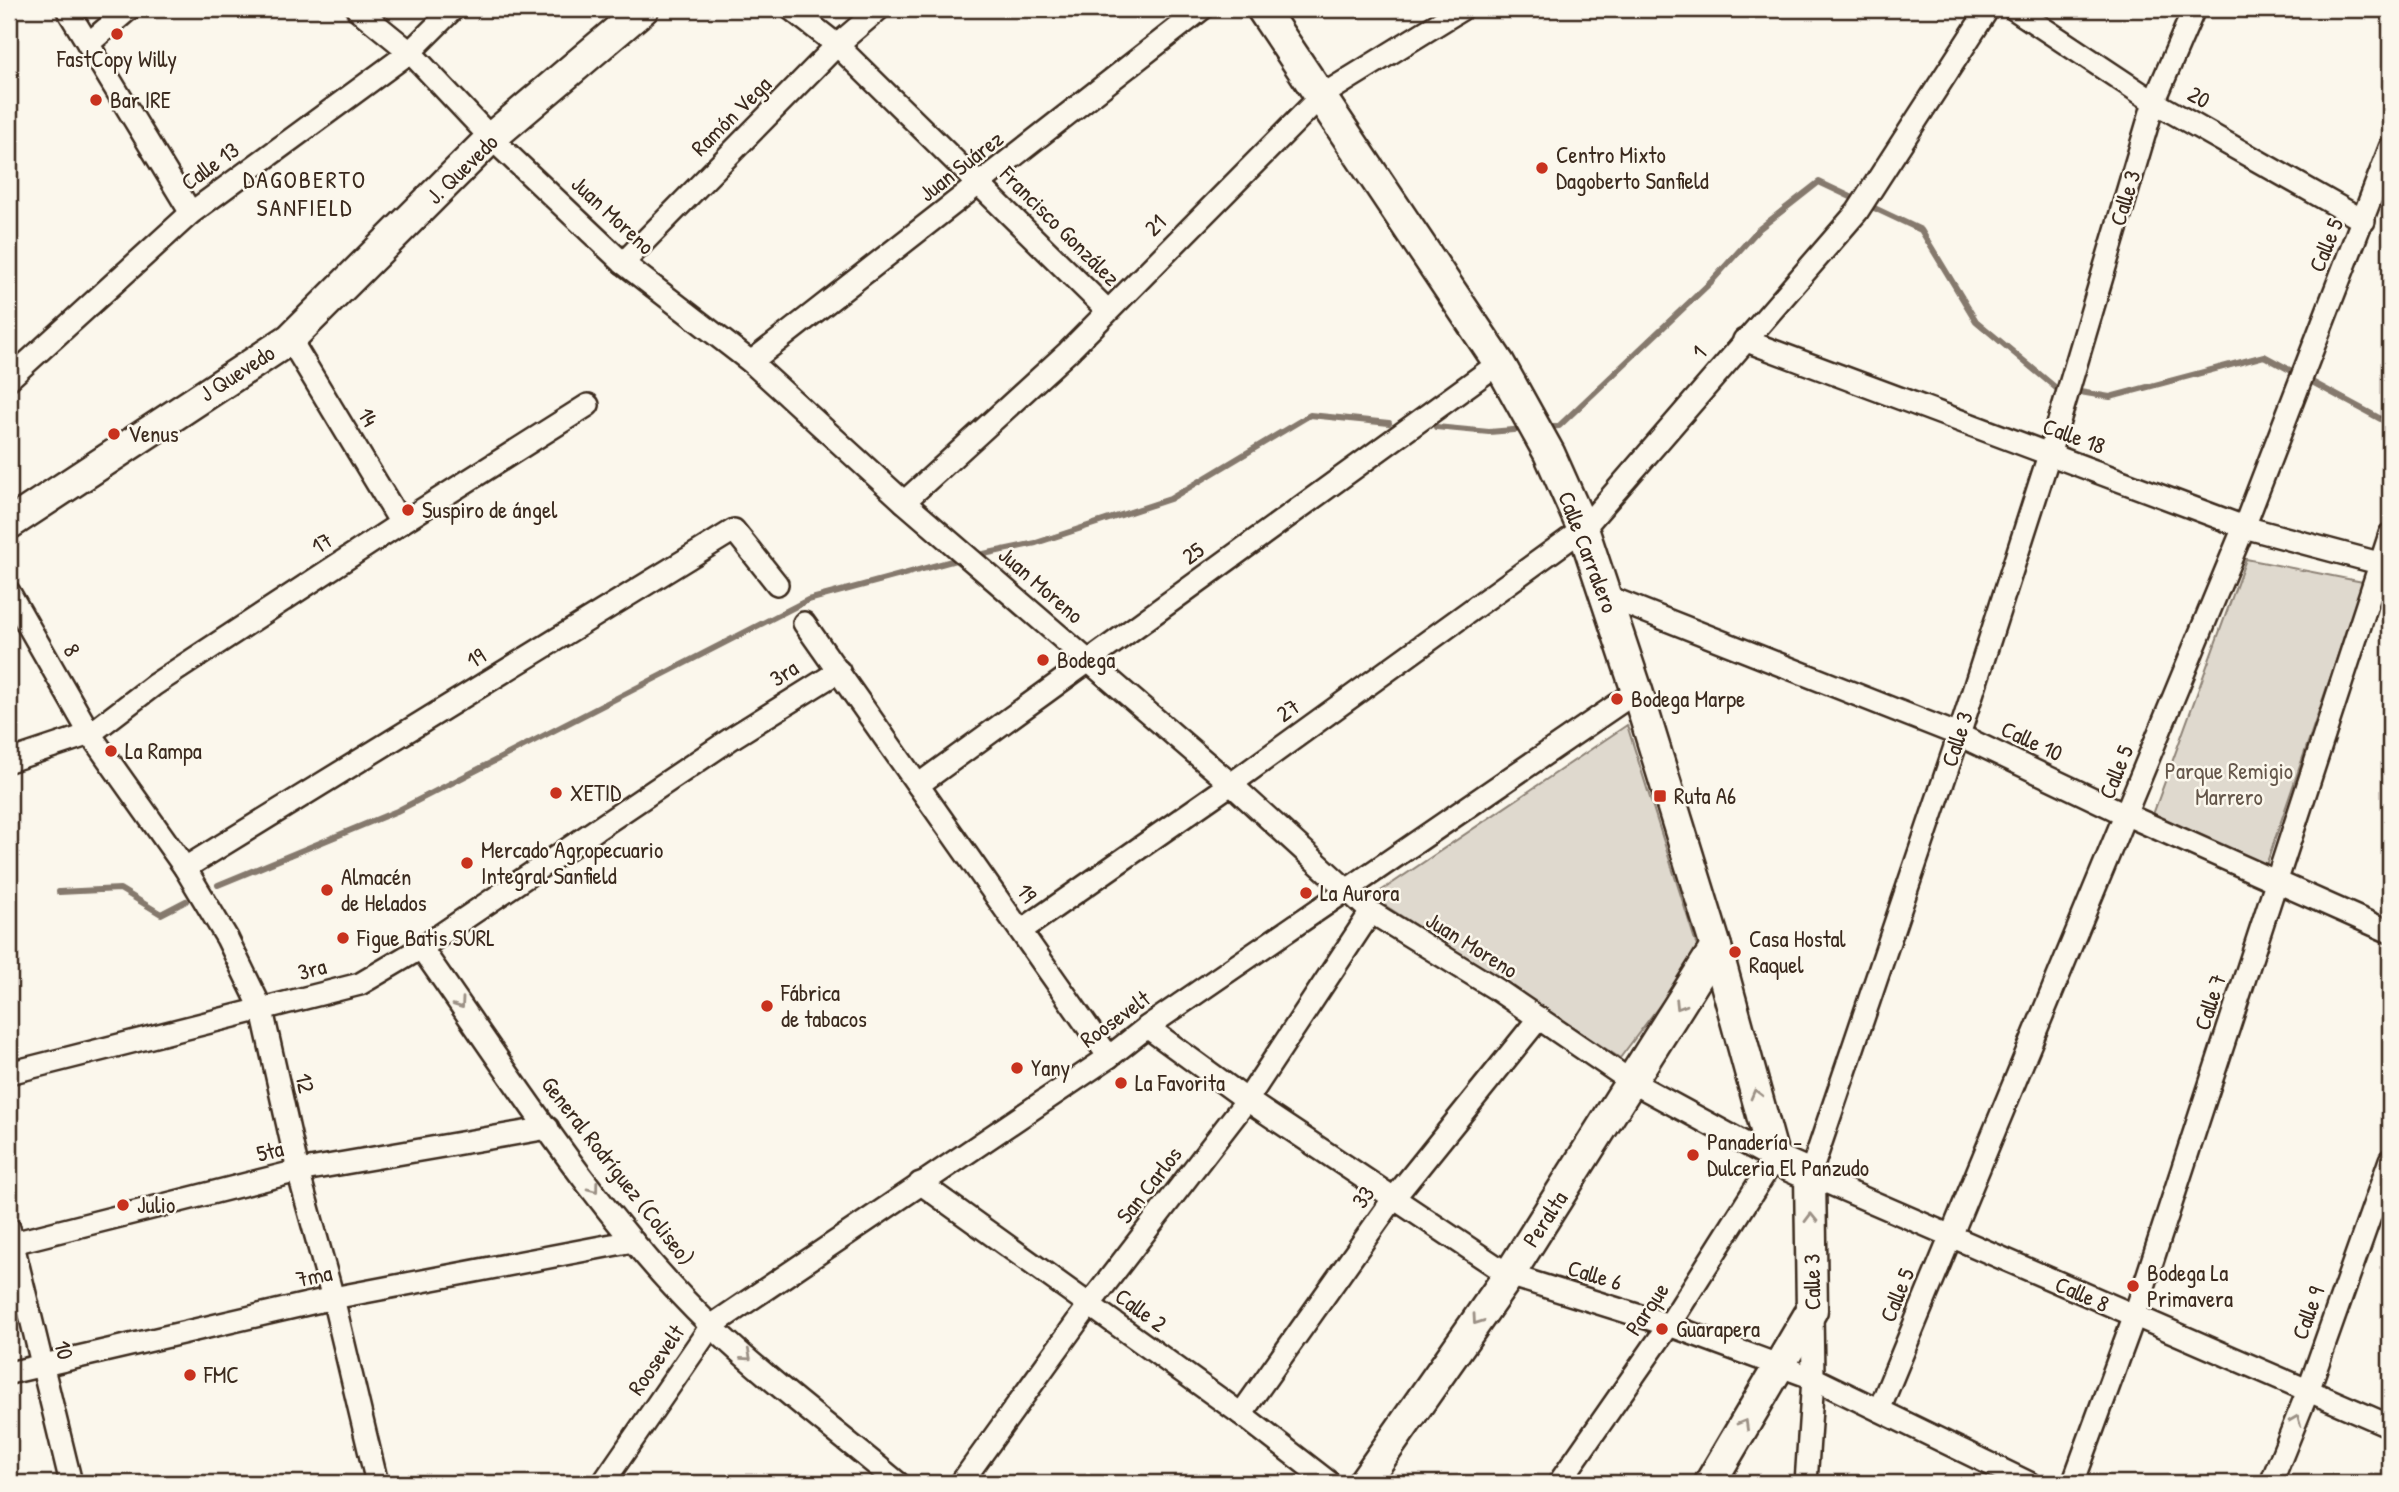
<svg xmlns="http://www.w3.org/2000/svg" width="2399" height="1492" viewBox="0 0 2399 1492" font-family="'Patrick Hand',sans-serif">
<rect width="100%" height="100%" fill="#fbf7ec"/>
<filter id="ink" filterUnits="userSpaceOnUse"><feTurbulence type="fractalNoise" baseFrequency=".0143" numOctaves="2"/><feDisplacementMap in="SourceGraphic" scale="14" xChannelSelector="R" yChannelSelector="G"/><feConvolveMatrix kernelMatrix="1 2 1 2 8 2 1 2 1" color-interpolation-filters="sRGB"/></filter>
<g filter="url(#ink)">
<g fill="#dfd9ce" stroke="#8d8276" stroke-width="2">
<path d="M2246 559 2363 582 2264 871 2151 820Z"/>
<path d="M1627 725 1699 953 1620 1058 1372 897Z"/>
</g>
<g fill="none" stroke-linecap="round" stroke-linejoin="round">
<g stroke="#85796d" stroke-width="6">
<path d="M1436 427 1489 432 1525 429"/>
<path d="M1546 427 1559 426 1711 282 1759 229 1819 182 1921 230 1976 321 2056 388 2110 397 2264 356 2390 424"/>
<path d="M974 556 1036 543 1170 499 1310 415 1389 423"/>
<path d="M218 885 397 811 808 600 963 558"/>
<path d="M59 892 120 889 161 914 186 901"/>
</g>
<defs>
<g id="street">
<path d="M67 9 191 213"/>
<path d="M357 9 410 52 491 138 623 263 751 362 904 502 1231 784 1371 912 1496 989 1632 1082 1774 1159 1669 1325 1559 1483"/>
<path d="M791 9 837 45 1107 310"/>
<path d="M2014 9 2154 102 2364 221"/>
<path d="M2194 9 2154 102 2049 455 1959 735 1810 1175 2390 1426"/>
<path d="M88 44 129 9"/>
<path d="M623 263 837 45 879 9"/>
<path d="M290 339 401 523"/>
<path d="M1744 340 2244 527 2390 566"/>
<path d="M751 362 1202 9"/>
<path d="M9 379 191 213 410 52 453 9"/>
<path d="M904 502 1068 352 1321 96 1462 9"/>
<path d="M9 592 90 734 185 868 227 938 262 1010 298 1171 333 1298 377 1483"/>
<path d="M1606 596 1959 735 2127 815 2390 932"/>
<path d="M804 623 1109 1057"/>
<path d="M9 761 90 734 154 685 401 523 588 405"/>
<path d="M918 785 1499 363"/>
<path d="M185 868 734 530 777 584"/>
<path d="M1022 930 1231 784 1583 529 1857 212 1988 9"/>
<path d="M421 948C510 1074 600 1219 711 1326 770 1382 836 1431 898 1483"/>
<path d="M1147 1027 1247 1100 1509 1275 1669 1325 1813 1378 2029 1483"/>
<path d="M9 1073 360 984 421 948 735 736 839 671"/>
<path d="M920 1183 1241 1414 1330 1483"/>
<path d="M9 1228 71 1483"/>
<path d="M9 1244 298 1171 548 1128"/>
<path d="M9 1373 333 1298 633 1241"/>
<path d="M1879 1410 2244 527 2390 148"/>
<path d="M1241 1414 1394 1198 1539 1018"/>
<path d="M603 1483 711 1326 1109 1057 1147 1027 1637 691"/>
<path d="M961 1483 1089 1305 1247 1100 1371 912"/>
<path d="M1806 1483 1813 1378 1812 1311"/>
<path d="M2073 1483 2134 1317 2390 534"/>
<path d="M2271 1483 2308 1391 2390 1160"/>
</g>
<g id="secondary">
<path d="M1262 9 1499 363 1549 453 1583 529 1637 691 1716 947 1774 1159 1810 1175 1812 1310 1710 1483"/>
<path d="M9 524 290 339 491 138 643 9"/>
<path d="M1363 1483 1509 1275 1716 947"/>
</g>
</defs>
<use href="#street" stroke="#3b2a1e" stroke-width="26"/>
<use href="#secondary" stroke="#3b2a1e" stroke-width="35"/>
<use href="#street" stroke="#fbf7ec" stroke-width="21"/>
<use href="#secondary" stroke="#fbf7ec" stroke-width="30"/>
</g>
<defs><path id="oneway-chevron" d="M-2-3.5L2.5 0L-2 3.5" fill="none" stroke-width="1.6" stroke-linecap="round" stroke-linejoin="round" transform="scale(1.75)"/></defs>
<g stroke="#9b9085">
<use href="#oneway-chevron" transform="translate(460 1004) rotate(55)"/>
<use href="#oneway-chevron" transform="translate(1680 1005) rotate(122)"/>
<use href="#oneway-chevron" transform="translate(1756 1094) rotate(-105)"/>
<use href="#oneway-chevron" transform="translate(594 1188) rotate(53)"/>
<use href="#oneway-chevron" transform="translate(1811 1218) rotate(-91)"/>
<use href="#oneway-chevron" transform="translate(1477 1320) rotate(125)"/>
<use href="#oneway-chevron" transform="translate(747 1356) rotate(40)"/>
<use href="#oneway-chevron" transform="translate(2296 1420) rotate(-68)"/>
<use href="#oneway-chevron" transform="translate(1744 1424) rotate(-60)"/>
</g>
</g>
<g fill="#c8321e" stroke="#fbf7ec" stroke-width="2.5">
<circle cx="117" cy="34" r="7"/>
<circle cx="96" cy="100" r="7"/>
<circle cx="1542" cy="168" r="7"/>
<circle cx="114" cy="434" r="7"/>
<circle cx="408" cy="510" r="7"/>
<circle cx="1043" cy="660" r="7"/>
<circle cx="1617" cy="699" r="7"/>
<circle cx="111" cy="751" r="7"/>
<circle cx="556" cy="793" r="7"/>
<rect x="1653" y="789" width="14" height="14" rx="3.5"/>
<circle cx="467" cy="863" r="7"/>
<circle cx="327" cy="890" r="7"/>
<circle cx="1306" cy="893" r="7"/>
<circle cx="343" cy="938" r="7"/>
<circle cx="1735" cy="952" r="7"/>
<circle cx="767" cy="1006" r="7"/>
<circle cx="1017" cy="1068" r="7"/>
<circle cx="1121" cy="1083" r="7"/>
<circle cx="1693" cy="1155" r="7"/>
<circle cx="123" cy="1205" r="7"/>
<circle cx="2133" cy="1286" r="7"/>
<circle cx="1662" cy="1329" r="7"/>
<circle cx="190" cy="1375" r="7"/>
</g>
<g text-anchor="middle" stroke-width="5" stroke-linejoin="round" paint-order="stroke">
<g font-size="23" fill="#3b2a1e" stroke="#fbf7ec" text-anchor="start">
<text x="117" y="67" text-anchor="middle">FastCopy Willy</text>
<text x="110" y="108">Bar IRE</text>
<text x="1556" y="163">Centro Mixto<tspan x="1556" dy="26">Dagoberto Sanfield</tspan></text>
<text x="128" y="442">Venus</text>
<text x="422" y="518">Suspiro de ángel</text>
<text x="1057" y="668">Bodega</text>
<text x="1631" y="707">Bodega Marpe</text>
<text x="125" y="759">La Rampa</text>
<text x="570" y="801">XETID</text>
<text x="1674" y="804">Ruta A6</text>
<text x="481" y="858">Mercado Agropecuario<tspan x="481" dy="26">Integral Sanfield</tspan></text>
<text x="341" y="885">Almacén<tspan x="341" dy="26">de Helados</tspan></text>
<text x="1320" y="901">La Aurora</text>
<text x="357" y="946">Figue Batis SURL</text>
<text x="1749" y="947">Casa Hostal<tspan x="1749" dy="26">Raquel</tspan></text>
<text x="781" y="1001">Fábrica<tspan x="781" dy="26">de tabacos</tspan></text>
<text x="1031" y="1076">Yany</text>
<text x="1135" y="1091">La Favorita</text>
<text x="1707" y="1150">Panadería -<tspan x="1707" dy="26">Dulceria El Panzudo</tspan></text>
<text x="137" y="1213">Julio</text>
<text x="2147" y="1281">Bodega La<tspan x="2147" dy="26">Primavera</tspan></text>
<text x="1676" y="1337">Guarapera</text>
<text x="204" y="1383">FMC</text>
</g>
<g font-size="23" fill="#3b2a1e" stroke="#fbf7ec">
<text transform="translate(2199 97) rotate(30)" y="8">20</text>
<text transform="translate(731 116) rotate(-45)" y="8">Ramón Vega</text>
<text transform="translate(210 166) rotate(-36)" y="8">Calle 13</text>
<text transform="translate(961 166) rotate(-38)" y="8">Juan Suárez</text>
<text transform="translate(462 169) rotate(-44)" y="8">J. Quevedo</text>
<text transform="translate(2125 198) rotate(-73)" y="8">Calle 3</text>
<text transform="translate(613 215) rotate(43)" y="8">Juan Moreno</text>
<text transform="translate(1155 225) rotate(-45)" y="8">21</text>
<text transform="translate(1060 226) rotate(45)" y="8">Francisco González</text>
<text transform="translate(2326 245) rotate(-68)" y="8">Calle 5</text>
<text transform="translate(1699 352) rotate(-49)" y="8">1</text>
<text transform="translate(237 373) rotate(-33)" y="8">J Quevedo</text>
<text transform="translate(368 417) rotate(59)" y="8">14</text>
<text transform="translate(2074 436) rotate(20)" y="8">Calle 18</text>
<text transform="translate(322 543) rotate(-33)" y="8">17</text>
<text transform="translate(1588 552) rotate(69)" y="8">Calle Carralero</text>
<text transform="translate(1193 553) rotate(-36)" y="8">25</text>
<text transform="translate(1041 585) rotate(41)" y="8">Juan Moreno</text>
<text transform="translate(72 650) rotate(60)" y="8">8</text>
<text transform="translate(476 658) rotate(-32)" y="8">19</text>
<text transform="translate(784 673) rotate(-33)" y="8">3ra</text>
<text transform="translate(1288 710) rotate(-36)" y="8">27</text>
<text transform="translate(1957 739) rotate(-72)" y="8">Calle 3</text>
<text transform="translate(2032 741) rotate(25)" y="8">Calle 10</text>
<text transform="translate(2116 772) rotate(-68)" y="8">Calle 5</text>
<text transform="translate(1027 893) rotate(54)" y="8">19</text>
<text transform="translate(1472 945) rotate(32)" y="8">Juan Moreno</text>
<text transform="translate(312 969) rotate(-15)" y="8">3ra</text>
<text transform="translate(2210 1002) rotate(-72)" y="8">Calle 7</text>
<text transform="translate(1115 1019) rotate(-36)" y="8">Roosevelt</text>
<text transform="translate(305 1083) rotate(78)" y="8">12</text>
<text transform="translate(270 1151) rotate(-14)" y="8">5ta</text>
<text transform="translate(618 1171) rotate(52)" y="8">General Rodríguez (Coliseo)</text>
<text transform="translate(1149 1185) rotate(-52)" y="8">San Carlos</text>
<text transform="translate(1363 1197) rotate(-54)" y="8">33</text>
<text transform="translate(1545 1219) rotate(-57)" y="8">Peralta</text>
<text transform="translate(1595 1275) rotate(17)" y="8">Calle 6</text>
<text transform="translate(314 1276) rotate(-12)" y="8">7ma</text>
<text transform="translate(1812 1282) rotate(-91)" y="8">Calle 3</text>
<text transform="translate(2082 1294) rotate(24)" y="8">Calle 8</text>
<text transform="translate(1897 1295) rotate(-68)" y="8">Calle 5</text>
<text transform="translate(1647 1309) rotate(-56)" y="8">Parque</text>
<text transform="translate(1141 1310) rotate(36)" y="8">Calle 2</text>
<text transform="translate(2308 1313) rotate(-70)" y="8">Calle 9</text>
<text transform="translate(64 1350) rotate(77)" y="8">10</text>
<text transform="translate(656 1360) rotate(-55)" y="8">Roosevelt</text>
</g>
<g font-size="23" fill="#64564a" stroke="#fbf7ec">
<text x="2229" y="779">Parque Remigio<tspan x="2229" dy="26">Marrero</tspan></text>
</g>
<g font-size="24" letter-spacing="2" fill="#3b2a1e" stroke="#fbf7ec">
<text x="305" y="188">DAGOBERTO<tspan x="305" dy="28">SANFIELD</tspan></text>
</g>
</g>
<rect width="2399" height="1492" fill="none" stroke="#fbf7ec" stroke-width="35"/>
<rect x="18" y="18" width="2364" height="1457" fill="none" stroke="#3b2a1e" stroke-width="2.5" filter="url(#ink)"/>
</svg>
